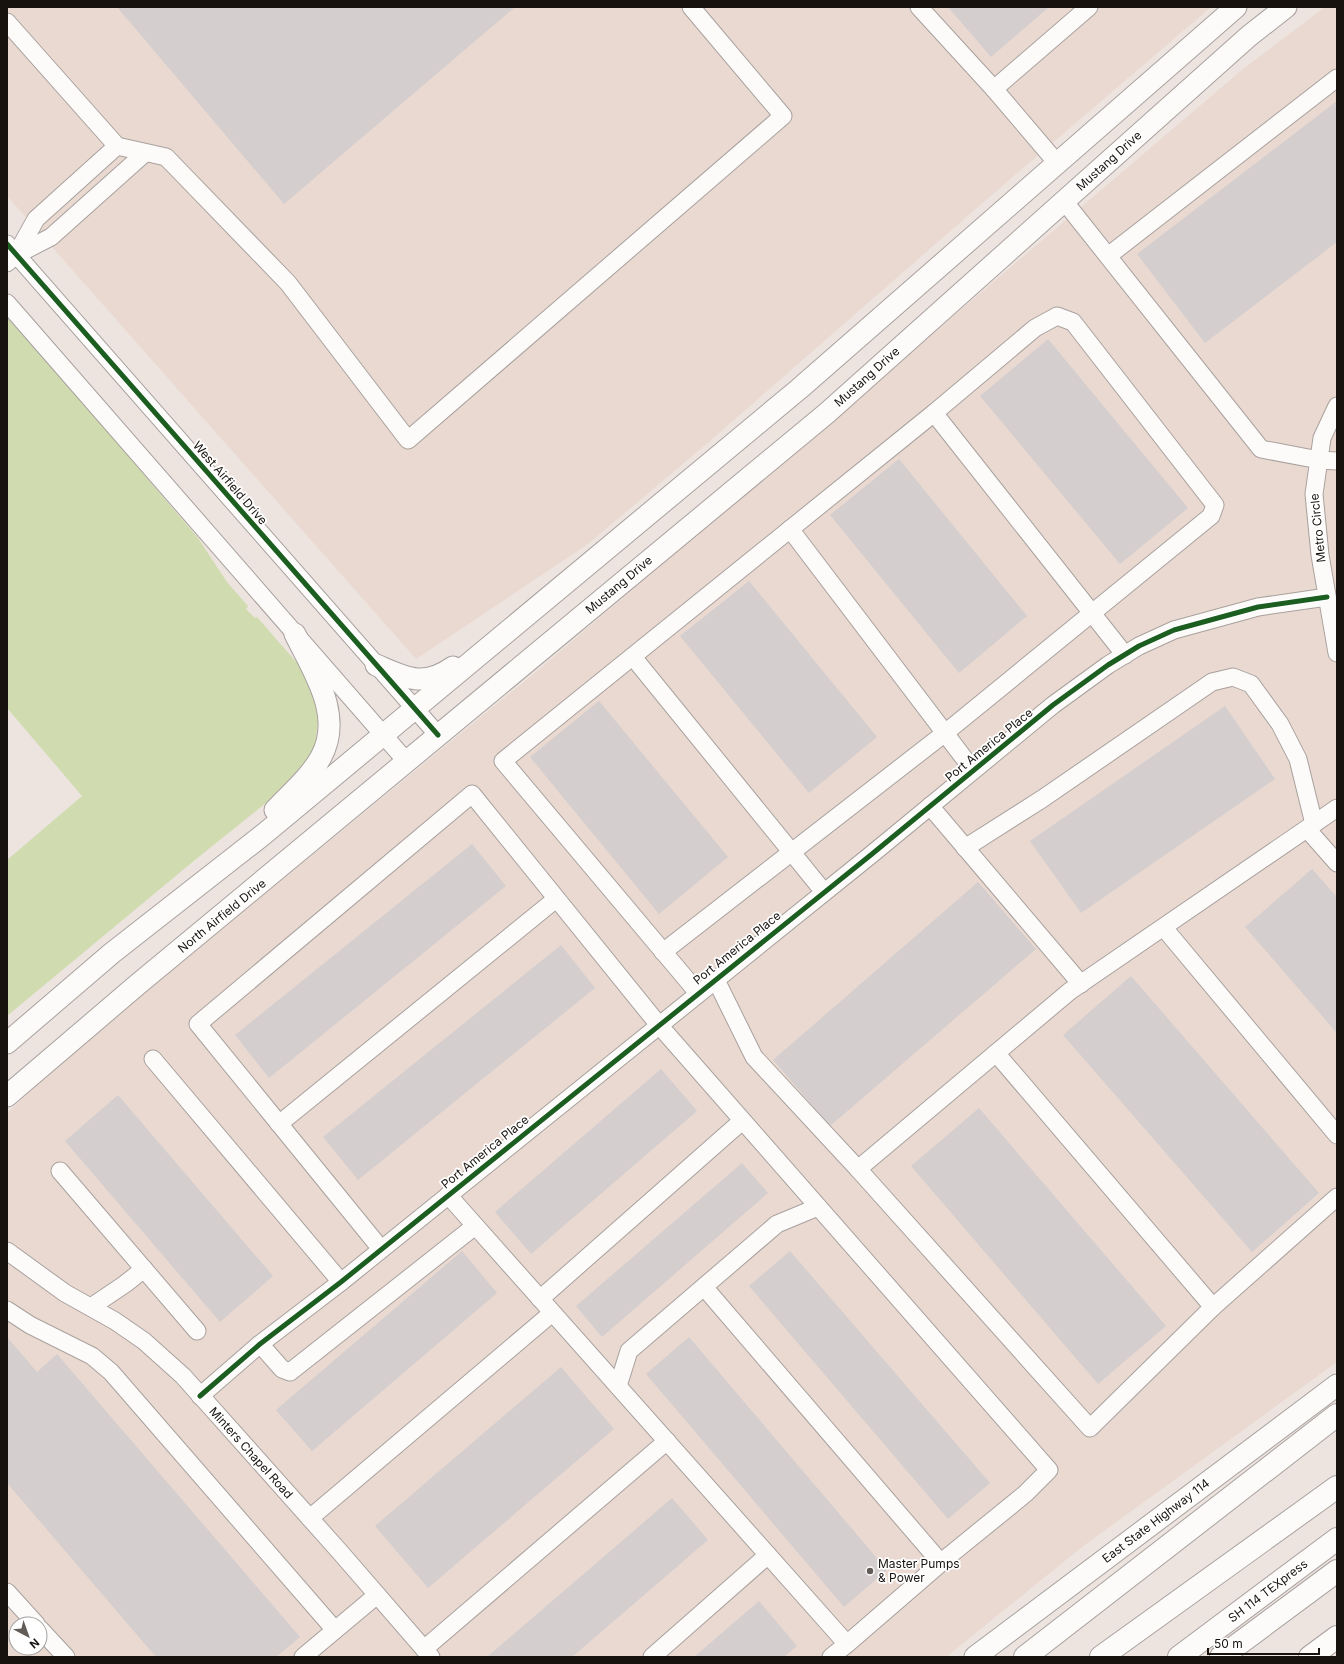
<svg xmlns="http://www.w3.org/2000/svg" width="1344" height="1664" viewBox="0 0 1344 1664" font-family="Inter,sans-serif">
<rect width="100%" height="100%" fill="#ede4e0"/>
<g fill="#ead9d0" fill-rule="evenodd">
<path d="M7 7H1211L979 206 710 441 588 544 416 659 7 196Z"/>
<path d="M1325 7H1337V1362L1082 1547 946 1657H7V1113L78 1047 537 671 1243 69ZM16 1624H40V1648H16Z"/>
</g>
<path fill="#d0dcb0" d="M7 314 198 538 227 582 248 606 246 609 255 618 257 617 305 672 319 712 315 748 297 778 195 860 7 1016V860L82 796 7 708Z"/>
<g fill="#d4cecf">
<path d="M117 7H515L284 204Z"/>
<path d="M948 7H1049L991 57Z"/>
<path d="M1337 101V242L1205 343 1137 254Z"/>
<path d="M1048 339 1188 508 1120 564 980 396Z"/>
<path d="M899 459 1027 616 959 673 830 515Z"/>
<path d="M749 581 877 737 809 793 680 636Z"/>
<path d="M599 701 728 857 659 914 530 757Z"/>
<path d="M1225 706 1275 779 1081 913 1030 841Z"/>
<path d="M472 844 506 886 269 1078 235 1035Z"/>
<path d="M1312 869 1337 897V1033L1245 927Z"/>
<path d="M978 882 1036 949 830 1126 773 1060Z"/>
<path d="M561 945 595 988 358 1180 323 1137Z"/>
<path d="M1131 976 1319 1193 1252 1252 1063 1035Z"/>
<path d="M661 1069 697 1111 531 1254 495 1212Z"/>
<path d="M118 1095 273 1276 220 1322 65 1141Z"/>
<path d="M979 1108 1166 1326 1098 1384 911 1166Z"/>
<path d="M742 1163 768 1193 602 1337 576 1306Z"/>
<path d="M462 1251 497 1293 312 1451 276 1410Z"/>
<path d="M790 1251 990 1483 948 1519 749 1286Z"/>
<path d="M7 1337 37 1372 57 1354 300 1637 276 1657H156L7 1483Z"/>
<path d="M689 1337 887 1570 844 1607 646 1374Z"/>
<path d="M561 1367 614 1429 428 1588 375 1526Z"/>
<path d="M672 1498 708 1540 572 1657H487Z"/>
<path d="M759 1601 797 1646 784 1657H694Z"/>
</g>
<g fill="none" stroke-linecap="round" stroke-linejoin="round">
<defs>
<g id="minor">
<path d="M919 7 994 89 1089 7"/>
<path d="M7 22 117 146 166 157 288 283 408 440 783 116 691 7"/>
<path d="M994 89 1057 163"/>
<path d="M1064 201 1261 449 1319 460 1337 461"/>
<path d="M7 244 438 735"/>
<path d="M16 255 36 219 117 146"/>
<path d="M1108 256 1337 78"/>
<path d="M7 263 16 255 51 237 145 153"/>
<path d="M7 303 407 762"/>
<path d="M1337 406 1322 438 1314 494 1320 555 1337 653"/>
<path d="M790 529 973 770"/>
<path d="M633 657 824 892"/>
<path d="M930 806 1081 984"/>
<path d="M1337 808 1070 991 858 1169 1090 1428 1213 1307 1337 1197"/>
<path d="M1307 829 1337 863"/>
<path d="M965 848 1042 799 1212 682 1233 677 1251 684 1280 724 1298 759 1314 824"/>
<path d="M1164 928 1337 1135"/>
<path d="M663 952 945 733 1211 516 1215 505 1073 322 1057 316 1035 328 934 413"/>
<path d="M715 978 754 1057 858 1169"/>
<path d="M698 993 503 761 934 413 1125 655"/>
<path d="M996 1053 1213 1307"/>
<path d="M153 1059 341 1282"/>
<path d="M279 1124 556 899"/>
<path d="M60 1171 197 1331"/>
<path d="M381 1249 198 1024 472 794 658 1024 1049 1470 1025 1494 950 1555 847 1644 448 1195"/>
<path d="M7 1251 65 1293 115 1321 144 1341 183 1376 340 1552 431 1657"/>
<path d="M704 1287 941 1563"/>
<path d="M540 1299 742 1121"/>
<path d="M91 1307 125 1284 144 1269"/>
<path d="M7 1310 30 1325 92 1356 111 1372 335 1630"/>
<path d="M260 1344 282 1369 290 1372 475 1226"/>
<path d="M618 1386 629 1351 777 1224 818 1207"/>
<path d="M200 1396 260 1344 341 1282 872 854 1053 705 1108 665 1139 646 1174 630 1258 607 1327 597"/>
<path d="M310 1518 552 1313"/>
<path d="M7 1592 36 1624"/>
<path d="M40 1629 66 1657"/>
<path d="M424 1649 667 1441"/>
<path d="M303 1657 377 1595"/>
<path d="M652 1657 768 1555"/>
<path d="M831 1657 847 1644"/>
</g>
<g id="major">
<path d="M376 665C406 678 423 688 453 667"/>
<path d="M275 810C291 793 310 777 321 757 344 715 313 671 295 634"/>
<path d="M7 1043 112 953 264 834 799 389 1236 7"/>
<path d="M7 1096 137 985 827 413 1249 36 1286 7"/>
<path d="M975 1657 1337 1385"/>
</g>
<g id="highway">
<path d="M1025 1657 1337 1415"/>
<path d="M1101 1657 1337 1487"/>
<path d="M1179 1657 1337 1539"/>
<path d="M1221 1657 1337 1571"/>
<path d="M1310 1657 1337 1637"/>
</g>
</defs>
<use href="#minor" stroke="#a8a19e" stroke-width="19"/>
<use href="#major" stroke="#a8a19e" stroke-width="23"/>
<use href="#highway" stroke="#a8a19e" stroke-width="24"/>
<use href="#minor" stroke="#fcfbfa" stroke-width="17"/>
<use href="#major" stroke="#fcfbfa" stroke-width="21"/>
<use href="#highway" stroke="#fcfbfa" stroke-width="22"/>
<defs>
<g id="cycleway">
<path d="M7 244 438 735"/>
<path d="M200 1396 260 1344 341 1282 872 854 1053 705 1108 665 1139 646 1174 630 1258 607 1327 597"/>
</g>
</defs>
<use href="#cycleway" stroke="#fff" stroke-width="8"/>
<use href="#cycleway" stroke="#1b5e20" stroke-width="5"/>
</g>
<circle fill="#625c58" stroke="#fff" stroke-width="1.5" cx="870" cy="1571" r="4"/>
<g text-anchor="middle" stroke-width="3.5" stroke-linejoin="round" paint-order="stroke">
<g font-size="12" fill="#17120e" stroke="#fff">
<text transform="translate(1109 161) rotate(-42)" y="4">Mustang Drive</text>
<text transform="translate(867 377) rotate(-42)" y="4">Mustang Drive</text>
<text transform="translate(230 483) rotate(49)" y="4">West Airfield Drive</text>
<text transform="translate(1318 528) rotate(-96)" y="4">Metro Circle</text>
<text transform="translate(619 585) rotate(-40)" y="4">Mustang Drive</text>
<text transform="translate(989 745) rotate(-39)" y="4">Port America Place</text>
<text transform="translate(222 916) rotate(-39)" y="4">North Airfield Drive</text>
<text transform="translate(737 948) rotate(-39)" y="4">Port America Place</text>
<text transform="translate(485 1152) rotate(-39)" y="4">Port America Place</text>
<text transform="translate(251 1453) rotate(48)" y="4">Minters Chapel Road</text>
<text transform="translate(1156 1521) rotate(-37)" y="4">East State Highway 114</text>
<text transform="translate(1268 1591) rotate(-37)" y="4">SH 114 TEXpress</text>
</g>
<g font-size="12" fill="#17120e" stroke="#fff" text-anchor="start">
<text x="878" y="1568">Master Pumps<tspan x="878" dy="14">&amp; Power</tspan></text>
</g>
</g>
<rect width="1344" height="1664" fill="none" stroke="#17120e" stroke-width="16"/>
<g transform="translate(28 1636) rotate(139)"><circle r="19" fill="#ffffff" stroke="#a2a09f"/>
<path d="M0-3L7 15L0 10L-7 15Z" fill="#625c58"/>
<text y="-6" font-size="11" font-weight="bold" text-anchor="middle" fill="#17120e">N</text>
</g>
<path d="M1208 1648v6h111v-6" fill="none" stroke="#17120e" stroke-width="2"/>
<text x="1214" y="1648" font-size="12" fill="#17120e" stroke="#ffffff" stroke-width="3" paint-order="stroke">50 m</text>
</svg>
